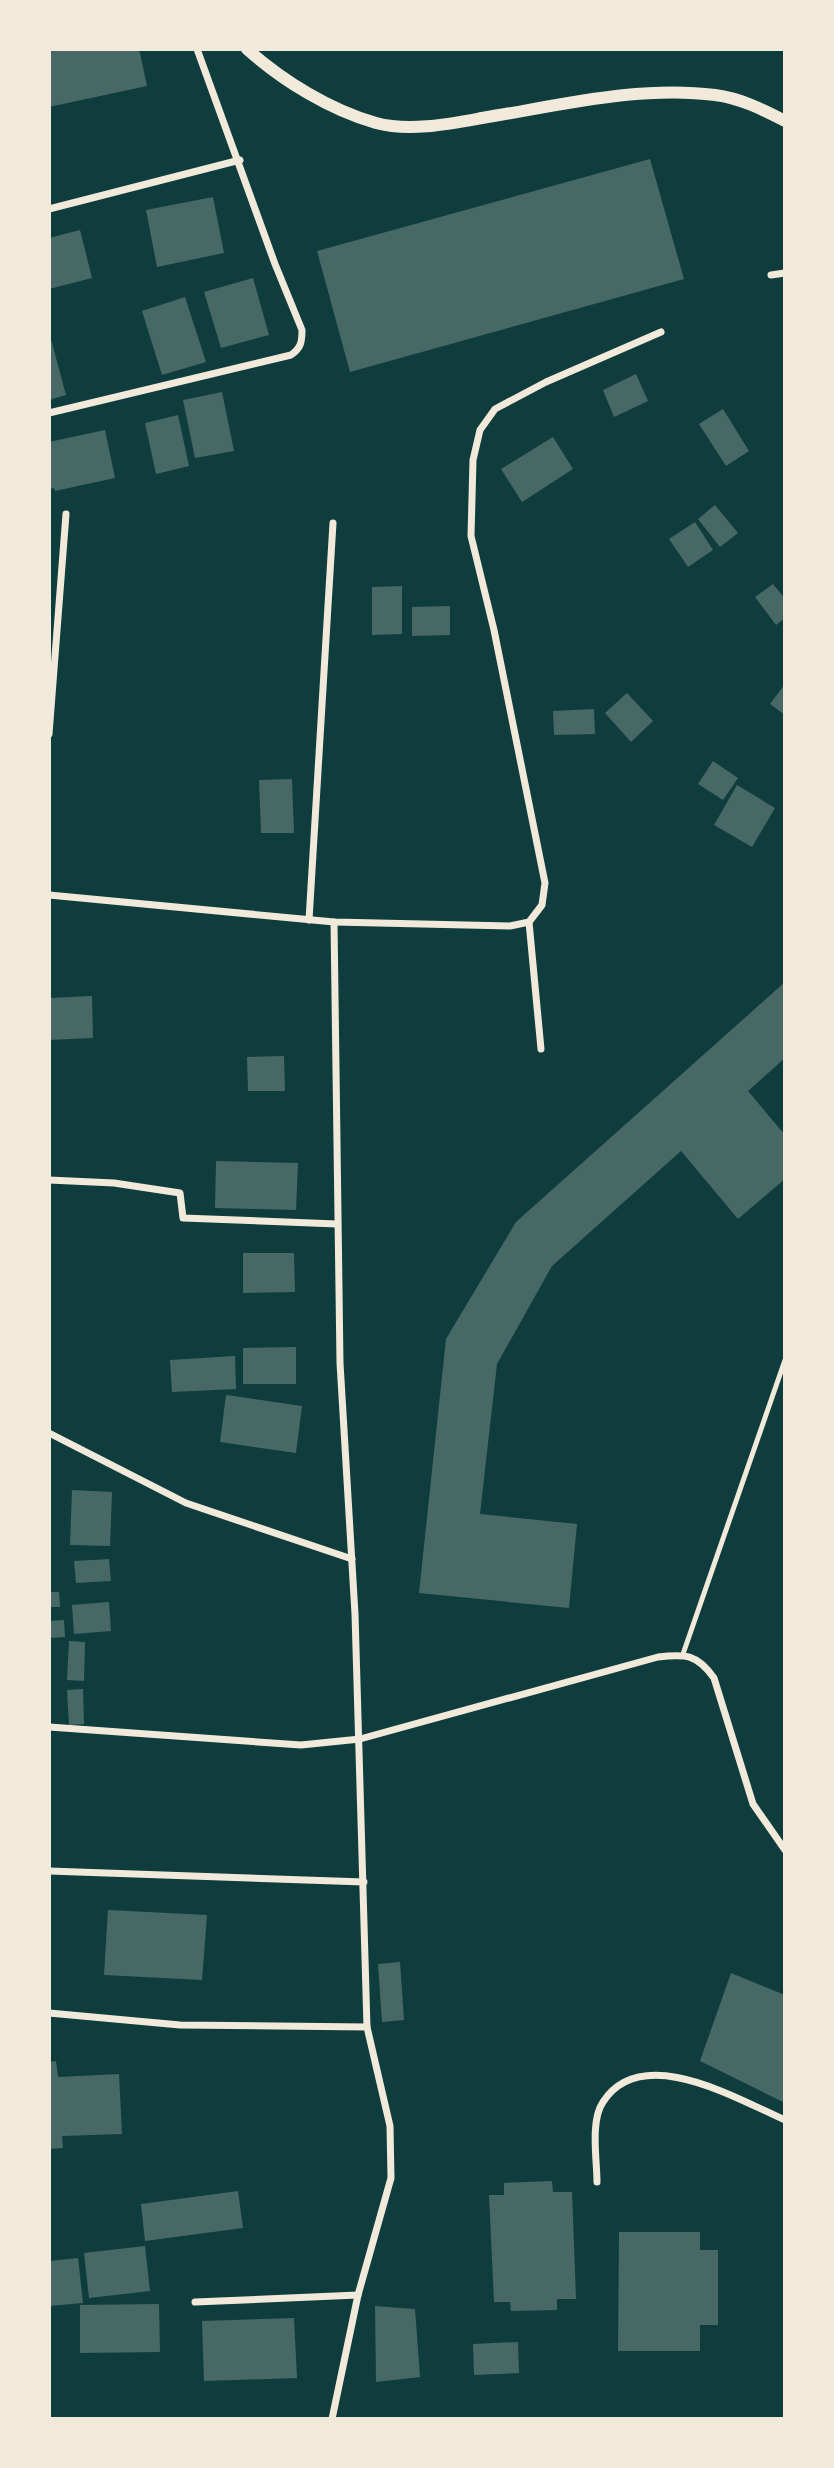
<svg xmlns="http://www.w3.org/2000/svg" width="834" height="2468" viewBox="0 0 834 2468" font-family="Karla,sans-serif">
<rect width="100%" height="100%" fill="#0f3d3e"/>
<g fill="#486865">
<path d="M60 49H139L147 86 49 107V51Z"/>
<path d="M650 159 684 279 350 372 317 251Z"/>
<path d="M213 197 224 253 157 267 146 210Z"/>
<path d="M80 230 92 278 49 289V238Z"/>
<path d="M253 278 269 335 221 348 204 292Z"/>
<path d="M185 297 206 362 162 375 142 311Z"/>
<path d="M49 332 66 395 49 400Z"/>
<path d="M636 374 648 401 614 417 603 390Z"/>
<path d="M222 392 234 451 195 458 183 400Z"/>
<path d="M723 409 749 451 726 466 699 424Z"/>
<path d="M178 415 189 466 156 474 145 423Z"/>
<path d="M105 430 115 478 55 491 54 488 49 489V442Z"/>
<path d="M553 437 573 469 522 502 501 469Z"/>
<path d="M715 505 738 533 720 547 698 519Z"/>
<path d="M695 522 713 550 688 567 669 539Z"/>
<path d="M773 584 785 599V618L776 625 755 597Z"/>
<path d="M402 586V634L372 635V587Z"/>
<path d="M450 606V635L412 636V607Z"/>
<path d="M785 684V715L770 704Z"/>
<path d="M627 693 653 721 631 742 605 713Z"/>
<path d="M594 709 595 734 554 735 553 711Z"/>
<path d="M713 761 738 778 723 800 698 784Z"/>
<path d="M292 779 294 833H261L259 780Z"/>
<path d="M737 785 775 808 752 847 714 825Z"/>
<path d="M785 982V1058L748 1091 785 1135V1179L738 1219 681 1151 552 1266 497 1364 480 1514 577 1524 569 1608 419 1593 446 1339 516 1222Z"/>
<path d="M92 996 93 1038 49 1040V998Z"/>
<path d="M284 1056 285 1091H248L247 1057Z"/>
<path d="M216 1161 298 1163 296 1210 215 1208Z"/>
<path d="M243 1253H294L295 1292 243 1293Z"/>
<path d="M296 1347V1384H243V1348Z"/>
<path d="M235 1356 236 1389 172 1392 170 1360Z"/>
<path d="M226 1395 302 1406 296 1453 220 1442Z"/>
<path d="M72 1490 112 1492 110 1546 70 1545Z"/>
<path d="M109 1559 111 1581 76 1583 74 1561Z"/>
<path d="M49 1592H59L60 1607H49Z"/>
<path d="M109 1602 111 1631 74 1634 72 1605Z"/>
<path d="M64 1620 65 1637 49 1638V1621Z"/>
<path d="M69 1641 85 1642 84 1681 67 1680Z"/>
<path d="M83 1689 84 1724 69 1725 67 1690Z"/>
<path d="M108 1910 207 1915 202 1980 104 1975Z"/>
<path d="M400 1962 404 2020 382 2022 378 1964Z"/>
<path d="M731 1973 785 1995V2103L700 2061Z"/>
<path d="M56 2061 58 2077 119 2074 122 2134 62 2136 63 2148 49 2149V2062Z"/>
<path d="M552 2181 553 2192H572L576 2299H557V2310L511 2311 510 2302H494L489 2195H504V2183Z"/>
<path d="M238 2191 243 2228 145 2241 141 2204Z"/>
<path d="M619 2232H700V2250H718V2325H700V2351H618Z"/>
<path d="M145 2246 150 2291 89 2298 84 2253Z"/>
<path d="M78 2258 83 2303 49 2306V2261Z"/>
<path d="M159 2304 160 2352 80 2353V2305Z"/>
<path d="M375 2306 415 2309 420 2377 376 2382Z"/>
<path d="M294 2318 297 2378 204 2381 202 2321Z"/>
<path d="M518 2342 519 2373 474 2375 473 2344Z"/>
</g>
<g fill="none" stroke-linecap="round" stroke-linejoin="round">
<path stroke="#f1e9da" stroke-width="5" d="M683 1654 785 1360"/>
<g stroke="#f1e9da" stroke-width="7">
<path d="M49 209 240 160"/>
<path d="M771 275 785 273"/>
<path d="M49 413 291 355C301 348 302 342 302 330L275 264 197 49"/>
<path d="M49 734 66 514"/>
<path d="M49 895 334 922 510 926 529 922 542 905 545 883 494 630 471 536 473 460 480 430 495 409 546 382 661 332"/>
<path d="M309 920 333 523"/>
<path d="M529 922 541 1049"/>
<path d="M49 1180 114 1183 180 1193 183 1218 337 1224"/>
<path d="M49 1433 186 1503 352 1559"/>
<path d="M49 1727 301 1745 360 1739 658 1657C686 1654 697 1654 714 1678L753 1804 785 1850"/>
<path d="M49 1871 364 1882"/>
<path d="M49 2013 180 2025 367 2027"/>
<path d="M597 2182C597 2160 590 2121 603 2102 642 2042 737 2099 785 2120"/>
<path d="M195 2302 358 2295"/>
<path d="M332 2419 358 2295 391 2178 390 2126 367 2027 355 1614 340 1363 334 922"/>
</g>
<path stroke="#f1e9da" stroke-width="12" d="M247 49C283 81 330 110 376 123 409 132 449 124 482 118 557 106 639 85 715 95 740 98 764 110 785 121"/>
</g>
<rect width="834" height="2468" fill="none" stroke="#f1e9da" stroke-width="102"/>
</svg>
